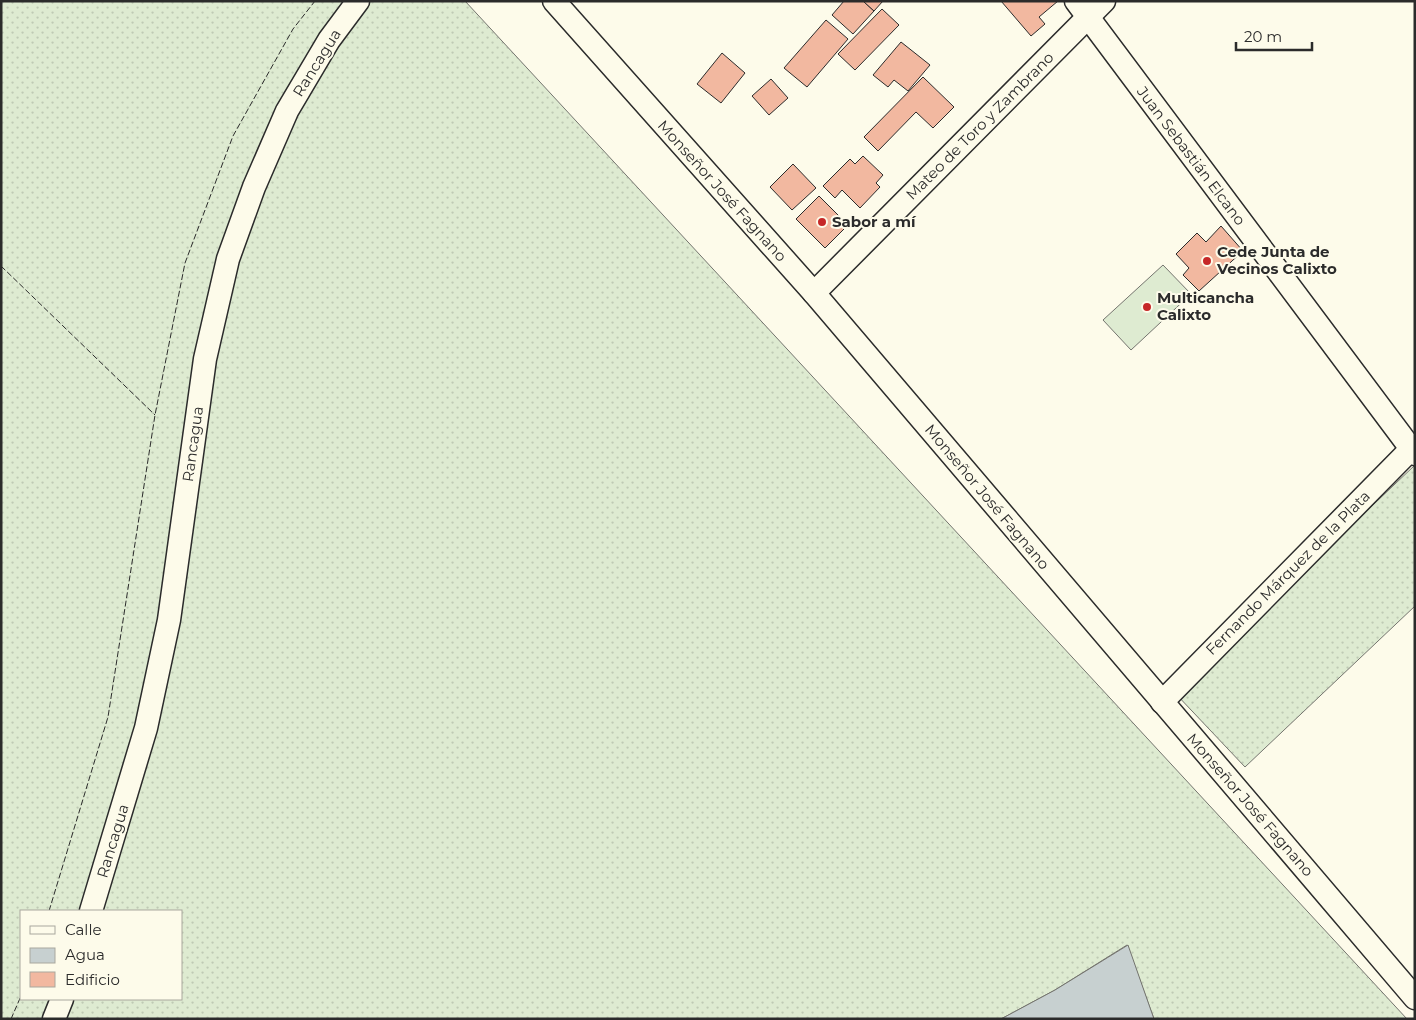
<svg xmlns="http://www.w3.org/2000/svg" width="1416" height="1020" viewBox="0 0 1416 1020" font-family="Montserrat,sans-serif">
<defs>
<pattern id="grass-dots" width="8" height="8" patternUnits="userSpaceOnUse" patternTransform="scale(1.25)"><rect width="8" height="8" fill="#deebd1"/><path d="M2 2h.1M6 6h.1" fill="none" stroke="#bfcab4" stroke-width="1.8" stroke-linecap="round"/></pattern>
</defs>
<rect width="100%" height="100%" fill="#fdfbea"/>
<g fill="url(#grass-dots)" stroke="#74746e" fill-rule="evenodd">
<path d="M1 1H465L1407 1019H1154L1127 945 1055 990 1001 1019H1ZM21 911H181V999H21Z"/>
<path d="M1415 465V606L1245 767 1175 693Z"/>
</g>
<path fill="#deebd1" stroke="#74746e" d="M1163 265 1191 294 1131 350 1103 320Z"/>
<path fill="#c7d0d0" stroke="#74746e" d="M1128 945 1154 1019H1001L1055 990Z"/>
<g fill="#f2b8a0" stroke="#2b2b2b">
<path d="M844 1H863L874 11 853 34 832 15Z"/>
<path d="M863 1H883L874 11Z"/>
<path d="M1001 1H1058L1039 17 1045 24 1031 36Z"/>
<path d="M882 9 899 25 855 70 838 54Z"/>
<path d="M826 20 848 39 807 87 784 68Z"/>
<path d="M901 42 930 65 908 91 894 80 888 87 873 75Z"/>
<path d="M722 53 745 73 721 103 697 84Z"/>
<path d="M923 77 954 107 933 128 916 112 878 151 864 137Z"/>
<path d="M771 79 788 98 769 115 752 96Z"/>
<path d="M863 156 883 175 876 183 880 187 860 208 842 190 835 198 823 186 850 159 855 164Z"/>
<path d="M793 164 816 188 792 210 770 187Z"/>
<path d="M819 196 848 225 825 248 796 219Z"/>
<path d="M1221 226 1243 251 1199 291 1183 275 1189 268 1176 254 1197 233 1206 242Z"/>
</g>
<g fill="none" stroke-linecap="round" stroke-linejoin="round">
<defs>
<g id="street">
<path d="M554 1 814 293 1415 998"/>
<path d="M1076 1 1415 454"/>
<path d="M814 293 1104 1"/>
<path d="M1162 702 1415 445"/>
<path d="M91 911 146 728 169 620 205 359 228 259 254 187 287 111 329 40 358 1"/>
<path d="M54 1019 62 999"/>
</g>
</defs>
<use href="#street" stroke="#2b2b2b" stroke-width="25"/>
<use href="#street" stroke="#fdfbea" stroke-width="22"/>
<g stroke="#2b2b2b" stroke-width="1" stroke-dasharray="6 2.5" stroke-linecap="butt">
<path d="M1 266 155 415"/>
<path d="M49 911 108 717 155 415 185 263 233 136 293 29 315 1"/>
<path d="M11 1019 21 996"/>
</g>
</g>
<g fill="#c62828" stroke="#fdfbea" stroke-width="2">
<circle cx="822" cy="222" r="5"/>
<circle cx="1207" cy="261" r="5"/>
<circle cx="1147" cy="307" r="5"/>
</g>
<g text-anchor="middle" stroke-width="4" stroke-linejoin="round" paint-order="stroke">
<g font-size="15" fill="#2b2b2b" stroke="#fdfbea">
<text transform="translate(317 63) rotate(-58)" y="5">Rancagua</text>
<text transform="translate(980 126) rotate(-45)" y="5">Mateo de Toro y Zambrano</text>
<text transform="translate(1191 156) rotate(53)" y="5">Juan Sebastián Elcano</text>
<text transform="translate(722 191) rotate(48)" y="5">Monseñor José Fagnano</text>
<text transform="translate(193 444) rotate(-82)" y="5">Rancagua</text>
<text transform="translate(987 497) rotate(50)" y="5">Monseñor José Fagnano</text>
<text transform="translate(1288 573) rotate(-45)" y="5">Fernando Márquez de la Plata</text>
<text transform="translate(1250 805) rotate(49)" y="5">Monseñor José Fagnano</text>
<text transform="translate(113 841) rotate(-73)" y="5">Rancagua</text>
</g>
<g font-size="15" font-weight="bold" fill="#2b2b2b" stroke="#fdfbea" text-anchor="start">
<text x="832" y="227">Sabor a mí</text>
<text x="1217" y="257">Cede Junta de<tspan x="1217" dy="17">Vecinos Calixto</tspan></text>
<text x="1157" y="303">Multicancha<tspan x="1157" dy="17">Calixto</tspan></text>
</g>
</g>
<rect width="1416" height="1020" fill="none" stroke="#2b2b2b" stroke-width="5"/>
<rect x="20" y="910" width="162" height="90" fill="#fdfbea" stroke="#a9a89e"/>
<rect x="30" y="926" width="25" height="8" fill="#fdfbea" stroke="#a9a89e"/>
<text x="65" y="935" font-size="15" fill="#2b2b2b">Calle</text>
<rect x="30" y="948" width="25" height="15" fill="#c7d0d0" stroke="#a9a89e"/>
<text x="65" y="960" font-size="15" fill="#2b2b2b">Agua</text>
<rect x="30" y="972" width="25" height="15" fill="#f2b8a0" stroke="#a9a89e"/>
<text x="65" y="985" font-size="15" fill="#2b2b2b">Edificio</text>
<path d="M1236 42v8h76v-8" fill="none" stroke="#2b2b2b" stroke-width="2.5"/>
<text x="1244" y="42" font-size="15" fill="#2b2b2b" stroke="#fdfbea" stroke-width="4" paint-order="stroke">20 m</text>
</svg>
